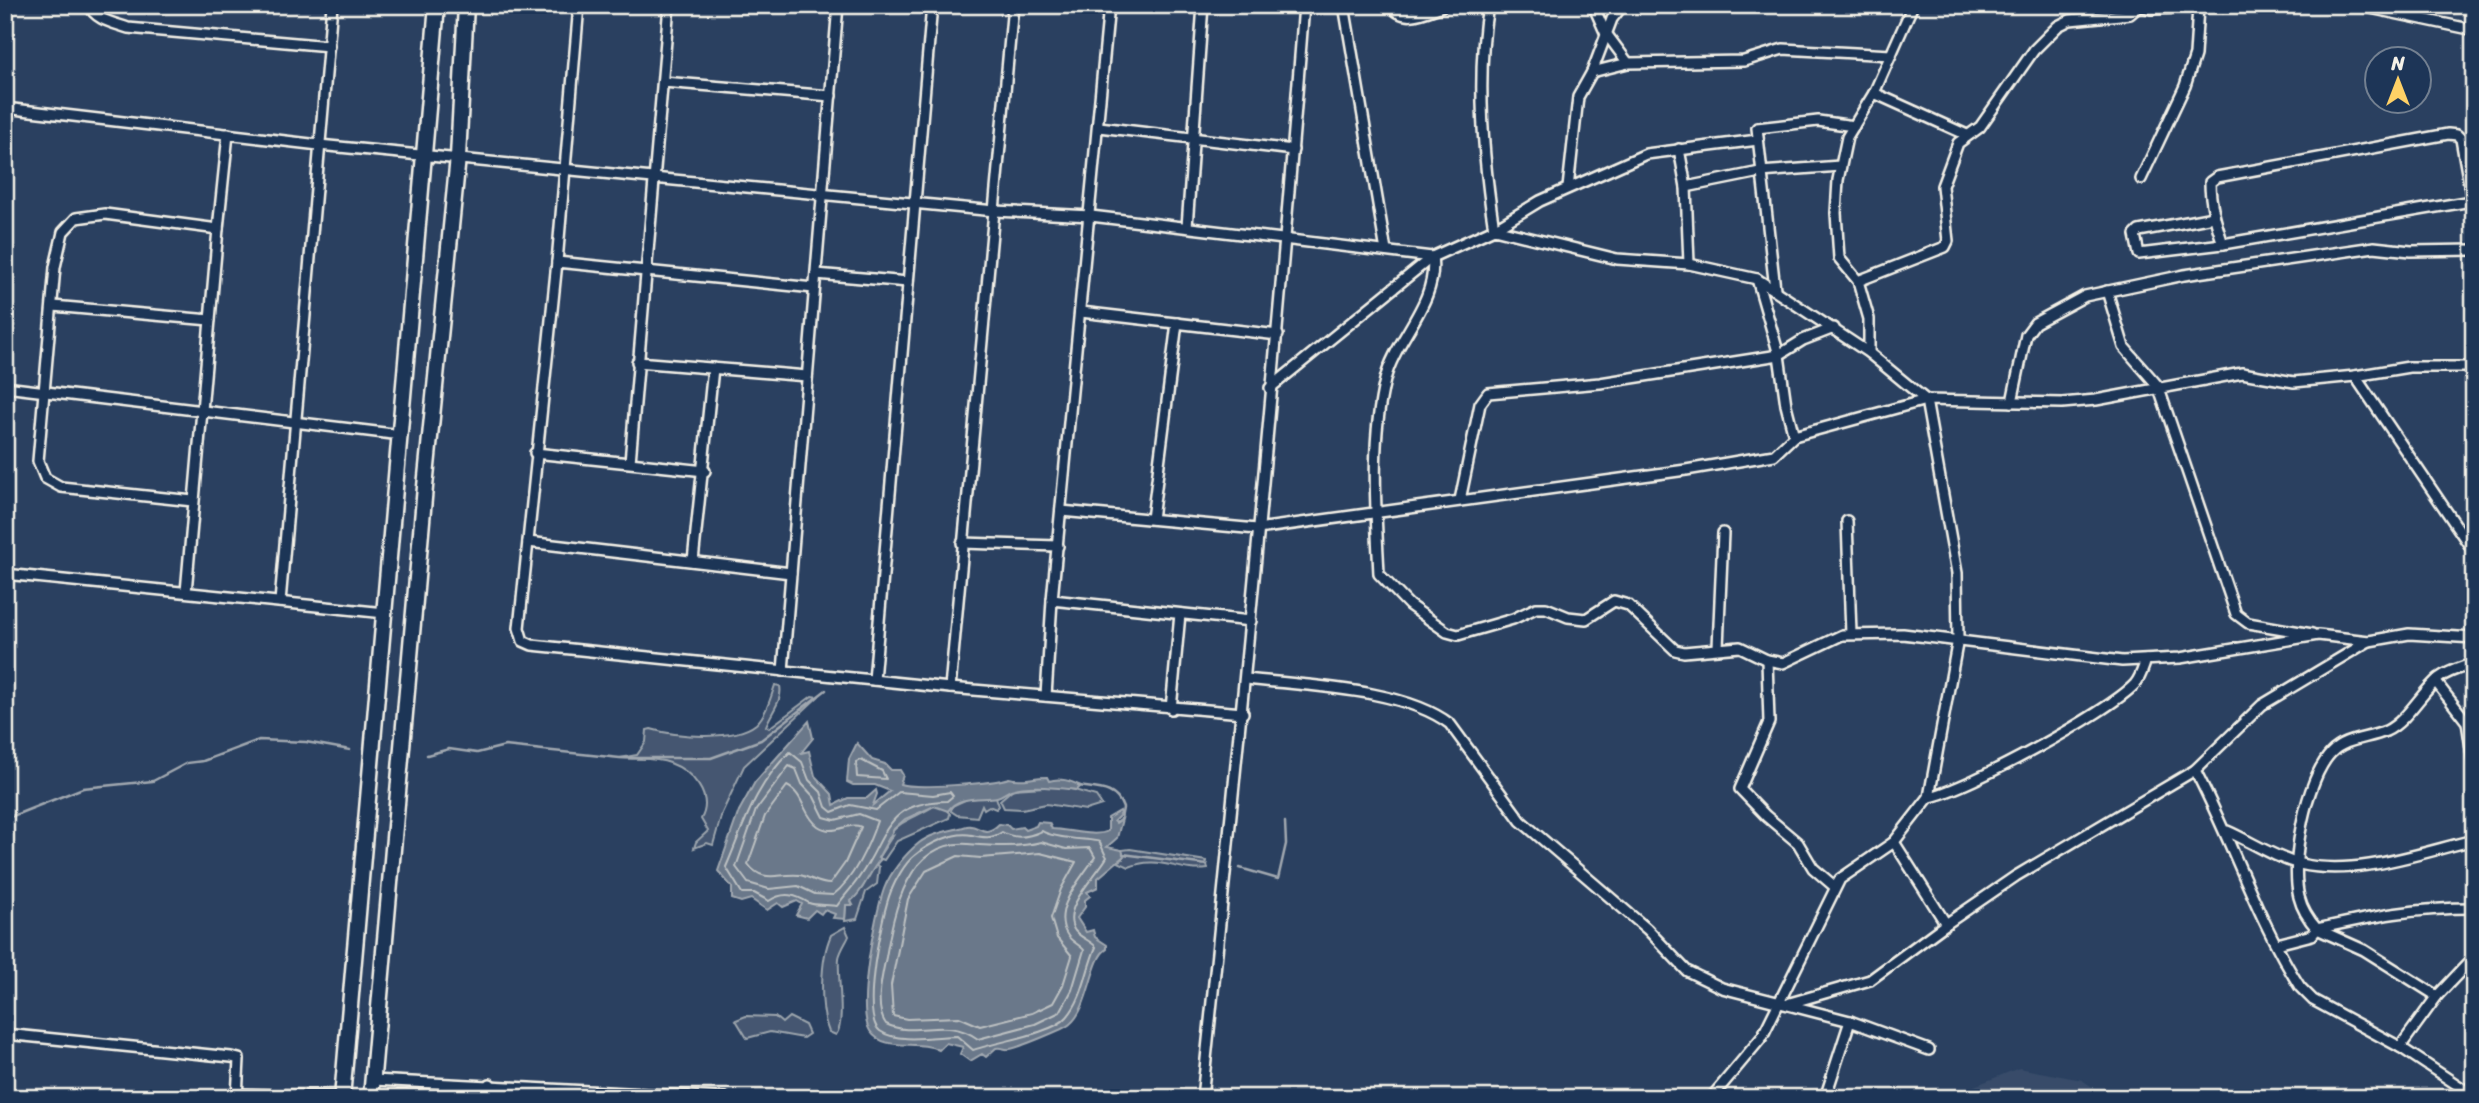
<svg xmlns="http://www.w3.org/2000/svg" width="2479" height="1103" viewBox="0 0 2479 1103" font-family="Sriracha,sans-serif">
<rect width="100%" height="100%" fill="#2a4060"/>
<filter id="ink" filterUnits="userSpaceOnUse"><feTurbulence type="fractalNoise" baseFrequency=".0143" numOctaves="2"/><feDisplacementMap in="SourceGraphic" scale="14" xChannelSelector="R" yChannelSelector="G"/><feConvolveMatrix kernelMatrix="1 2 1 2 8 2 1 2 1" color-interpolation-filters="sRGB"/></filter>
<g filter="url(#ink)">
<path fill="#374c69" d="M2019 1068 2082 1080 2109 1098H1952L1957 1093Z"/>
<g fill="#445771" stroke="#9ca4ac" stroke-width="2">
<path d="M775 685 780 686C783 701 771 712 766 726L769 728 812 696 818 697 744 766 722 813 713 845 707 843 694 848 696 842 708 831 701 819C714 796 692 771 670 763 655 757 636 760 620 758L637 755 646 742 647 730 651 729C677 737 735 741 756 724 766 715 771 697 775 685Z"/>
<path d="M1060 786 1096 796 1102 805 1086 810 1046 804 1022 809 1004 808 1000 800 1013 789Z"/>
<path d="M989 797H996L999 806 996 809 989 806 984 809 982 805 977 817 957 815 951 811 952 806 967 799Z"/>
<path d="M934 806 945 808 950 814 949 818 897 841 884 860 878 858 893 835 886 838C904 817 914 819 934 806Z"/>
<path d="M1130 849 1206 861 1208 869C1178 873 1159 854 1129 867L1118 862 1123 859 1122 850Z"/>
<path d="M874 863 879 867 877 884 866 892 857 919 845 921 846 905 862 888Z"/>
<path d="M845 927 849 936C847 941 840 951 839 958 837 974 846 1024 836 1035L829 1032C819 1008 820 959 831 935Z"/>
<path d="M746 1016 775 1017 782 1023 789 1017 805 1025 809 1034 803 1038 770 1032 747 1038 736 1020Z"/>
</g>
<g fill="#6a788a" stroke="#a1a8b0" stroke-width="2">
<path d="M809 721 813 738 801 753 809 751 815 776 832 794 834 805 848 798H867L876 790 877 794 873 805 890 791 875 785H853L847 782 849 759 857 743 872 760 885 764 891 770H900L903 775 900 784C916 789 991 784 1009 778 1022 782 1031 777 1047 777L1049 781C1060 777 1070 781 1081 786L1077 790C1056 788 1031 784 1011 790 1006 792 1002 796 997 797 982 800 958 795 948 811L934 806 905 819 894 829 878 858 881 859C869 871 865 890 851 901L853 905H846L845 919 833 918 835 914 824 910 821 914 815 910 807 918 796 915 802 904 797 901 783 907 778 903 767 910 751 899 741 902 732 899V887L718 871 739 811 755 782Z"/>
<path d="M1120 811 1121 814 1114 821 1116 823 1122 819 1117 838 1107 847 1122 850 1124 856 1098 878V887L1087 892 1090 896 1085 900V907L1077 918 1086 932 1093 930 1095 937 1107 945V949C1091 957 1090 1008 1070 1024 1065 1029 1017 1048 1010 1049 1004 1050 1003 1047 996 1048L986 1057 982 1054 970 1061 960 1054 963 1047 946 1043 939 1050C918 1039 885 1053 870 1031 856 1010 875 914 884 889 890 873 905 854 919 843 933 832 951 831 967 826 979 823 983 840 999 824L1007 825 1011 829 1022 827 1025 830 1036 826 1038 822 1049 823 1052 829C1066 829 1096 838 1108 831V818Z"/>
</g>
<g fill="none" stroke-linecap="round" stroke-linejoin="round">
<g stroke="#bdc1c2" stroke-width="2">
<path d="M790 752 802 762 809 780 821 792 826 807 832 812 850 805 876 810 899 792 933 795 950 792 953 796 947 801C884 802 888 836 860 876 853 887 844 896 837 906 830 904 815 906 809 903 796 895 784 891 769 901L754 893H742L726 867C744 825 755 785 790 752Z"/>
<path d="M861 760 882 771 886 779 857 777 856 762Z"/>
<path d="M789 766 796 769 802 784 814 797 824 817 835 820 859 814 877 821C869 845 853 880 833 895L815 894 798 886 769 889 748 883 736 867 756 810Z"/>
<path d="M787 786C804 794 803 815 818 826 834 837 848 821 861 827L845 863 830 884C818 884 811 877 799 875 778 873 763 884 748 864L765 816Z"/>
<path d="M1042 831C1055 840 1097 839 1099 842 1102 845 1103 852 1107 857 1098 874 1059 909 1075 931 1081 938 1090 940 1096 947 1086 969 1084 998 1067 1017 1053 1034 995 1042 973 1050L957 1036C937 1036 898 1044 880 1031 860 1017 882 913 891 891 895 881 905 863 914 856 928 844 954 831 972 835 984 838 992 839 1002 832 1014 839 1029 837 1042 831Z"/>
<path d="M1041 842 1066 849 1090 848 1095 857C1083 877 1049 910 1068 936 1072 942 1080 945 1084 950L1072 990 1060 1012 1035 1024 978 1039C945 1015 917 1039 886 1024 874 1008 882 976 886 957 894 911 907 840 968 844 992 846 1018 848 1041 842Z"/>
<path d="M1040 853 1076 862 1061 889 1051 918 1057 938 1072 956 1063 985 1053 1003 1032 1013 980 1026 959 1017 907 1019 893 1016 891 985 908 899 926 871 958 856 981 858Z"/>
</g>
<g stroke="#a1a8b0" stroke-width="2.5">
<path d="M427 755 449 749 477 753 505 746 620 758H711L761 740 826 690"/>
<path d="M1078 786C1097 789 1116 787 1123 808L1121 819"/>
<path d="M5 819 83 788 153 781 187 763 203 761 259 740 306 742 350 750"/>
<path d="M1123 854 1207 865"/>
<path d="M1240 868 1278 879 1286 844 1285 822"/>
</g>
<defs>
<g id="minor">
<path d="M89 5C95 20 114 23 128 28L329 46"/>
<path d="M579 5 557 262 519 628 523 641 532 645 950 688 1243 713"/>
<path d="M1344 5 1386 251"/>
<path d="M1391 5C1403 25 1427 11 1445 5"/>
<path d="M1488 5C1476 77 1483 158 1494 229L1540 201 1646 154 1758 140"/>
<path d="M1593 5 1605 32 1628 63"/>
<path d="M2138 5 2151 9 2253 5"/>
<path d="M2356 5 2474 30"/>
<path d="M1592 72 1628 63 1744 61 1783 49 1891 55"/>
<path d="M663 82 831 96"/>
<path d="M1874 93 1967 135"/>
<path d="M5 108 319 145 653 178 995 211 1091 216 1432 257C1439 302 1395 338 1385 380 1370 442 1376 511 1379 574L1409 605 1447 632 1458 635 1513 619 1536 608H1546L1568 617 1586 619 1614 601 1628 605 1675 650 1684 652 1740 647 1767 660 1783 663 1842 635 1903 634 2122 661 2180 658 2318 635 2369 641 2409 634 2474 638"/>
<path d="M1099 127 1293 150"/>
<path d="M1679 149 1686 187 1689 264"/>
<path d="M2141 179 2185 86 2195 55 2198 7"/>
<path d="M1686 187 1760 172 1840 166"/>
<path d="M1568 188 1578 97 1592 72 1612 19 1623 5"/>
<path d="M2213 217 2139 231 2135 235 2139 254 2223 244 2471 201"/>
<path d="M1187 227 1203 5"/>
<path d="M218 229 228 134"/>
<path d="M2223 244C2216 223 2210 204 2210 182L2217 177 2448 134 2457 135 2461 139 2474 212"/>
<path d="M557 262 814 288"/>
<path d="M816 274 908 282"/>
<path d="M1757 279 1779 355 1803 340 1834 328"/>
<path d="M1858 281 1945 247 1948 241 1942 186 1958 143 1980 127 2034 50 2058 26 2070 20 2130 14 2138 7"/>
<path d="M1775 289 1757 128 1818 121 1854 126"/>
<path d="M2107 291 2124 347 2158 386 2236 614 2248 623 2312 634"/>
<path d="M53 306 210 320"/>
<path d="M1081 312 1278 335"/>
<path d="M1869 353V319L1858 281 1839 258 1836 213 1838 180 1847 137 1874 93 1913 5"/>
<path d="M637 362 807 376"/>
<path d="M2355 376 2474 552"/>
<path d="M5 387 401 435"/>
<path d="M1270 388 1432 257 1494 229 1617 259 1689 264 1757 279 1869 353 1926 400 1957 573 1958 639 1929 797 1894 842 1840 879 1762 1037 1711 1098"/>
<path d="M2012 402 2026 335 2035 323 2085 296 2184 275 2374 247 2411 251 2474 250"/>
<path d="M535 453 705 471"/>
<path d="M630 462 669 5"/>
<path d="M1460 500 1480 404 1488 393 1600 383 1779 355 1786 405 1794 436"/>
<path d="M1061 511 1257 529 1686 470 1774 455 1794 436 1926 400 2062 403 2096 400 2242 373 2294 382 2355 376 2409 367H2474"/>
<path d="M1152 519 1177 323"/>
<path d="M1847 521 1851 634"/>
<path d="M528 542 791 573"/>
<path d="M962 543 1058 546"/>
<path d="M693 561 713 368"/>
<path d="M5 574 385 613"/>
<path d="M186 592 218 229 105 214 76 218 63 232 55 267 38 461 45 478 61 487 193 501"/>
<path d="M1052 600 1251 621"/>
<path d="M280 602 332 5"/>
<path d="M2369 641 2262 705 2195 770C2232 841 2257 919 2300 987L2313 1000 2400 1047 2474 1096"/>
<path d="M1718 647 1723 533"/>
<path d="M1767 660 1769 722 1740 789 1766 816 1798 843 1813 868 1835 887"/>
<path d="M783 671 838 5"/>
<path d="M1247 679C1305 686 1403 688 1450 724L1521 821 1647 929 1687 971 1722 988 1850 1021 1929 1050"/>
<path d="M874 680 932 5"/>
<path d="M2436 682 2467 722 2474 768"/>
<path d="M950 688 1013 5"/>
<path d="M1046 696 1052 600 1109 5"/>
<path d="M1171 709 1180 614"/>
<path d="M1929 797C1966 790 2109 712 2135 684 2141 677 2143 668 2146 660"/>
<path d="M2227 831C2250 841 2275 858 2300 864 2356 877 2419 853 2474 840"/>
<path d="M1946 924 2016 876 2195 770"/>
<path d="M2277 944 2312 935 2317 929C2375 916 2413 908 2474 908"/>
<path d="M2437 996 2364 950 2317 929C2309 920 2302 909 2299 897 2290 862 2306 779 2331 753 2345 738 2368 739 2386 731 2407 721 2421 693 2439 678 2448 671 2463 667 2474 663"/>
<path d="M1790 1003 1870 980 1946 924 1894 842"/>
<path d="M5 1034 231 1057 239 1059 237 1098"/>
<path d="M2400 1047 2437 996 2474 957"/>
<path d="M373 1080 725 1098"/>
<path d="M237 1094 343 1097"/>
<path d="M483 1098 490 1084"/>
<path d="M1202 1098C1240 734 1276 370 1304 5"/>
<path d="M1825 1098 1850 1021"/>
</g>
<g id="primary">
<path d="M342 1098 437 5"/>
<path d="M371 1098 425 487 458 157 466 5"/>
</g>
</defs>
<use href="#minor" stroke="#f4f1e8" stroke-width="14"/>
<use href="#primary" stroke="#f4f1e8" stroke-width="19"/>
<use href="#minor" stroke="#1d3557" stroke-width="9"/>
<use href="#primary" stroke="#1d3557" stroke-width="14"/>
</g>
</g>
<rect width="2479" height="1103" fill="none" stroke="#1d3557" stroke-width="28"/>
<rect x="14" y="14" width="2451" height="1075" fill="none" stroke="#f4f1e8" stroke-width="2.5" filter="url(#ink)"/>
<g transform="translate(2398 80)"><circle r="33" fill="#1d3557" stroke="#738091" stroke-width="2"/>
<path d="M0-5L12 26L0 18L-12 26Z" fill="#ffd166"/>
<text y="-10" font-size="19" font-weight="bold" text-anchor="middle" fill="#f4f1e8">N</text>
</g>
</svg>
